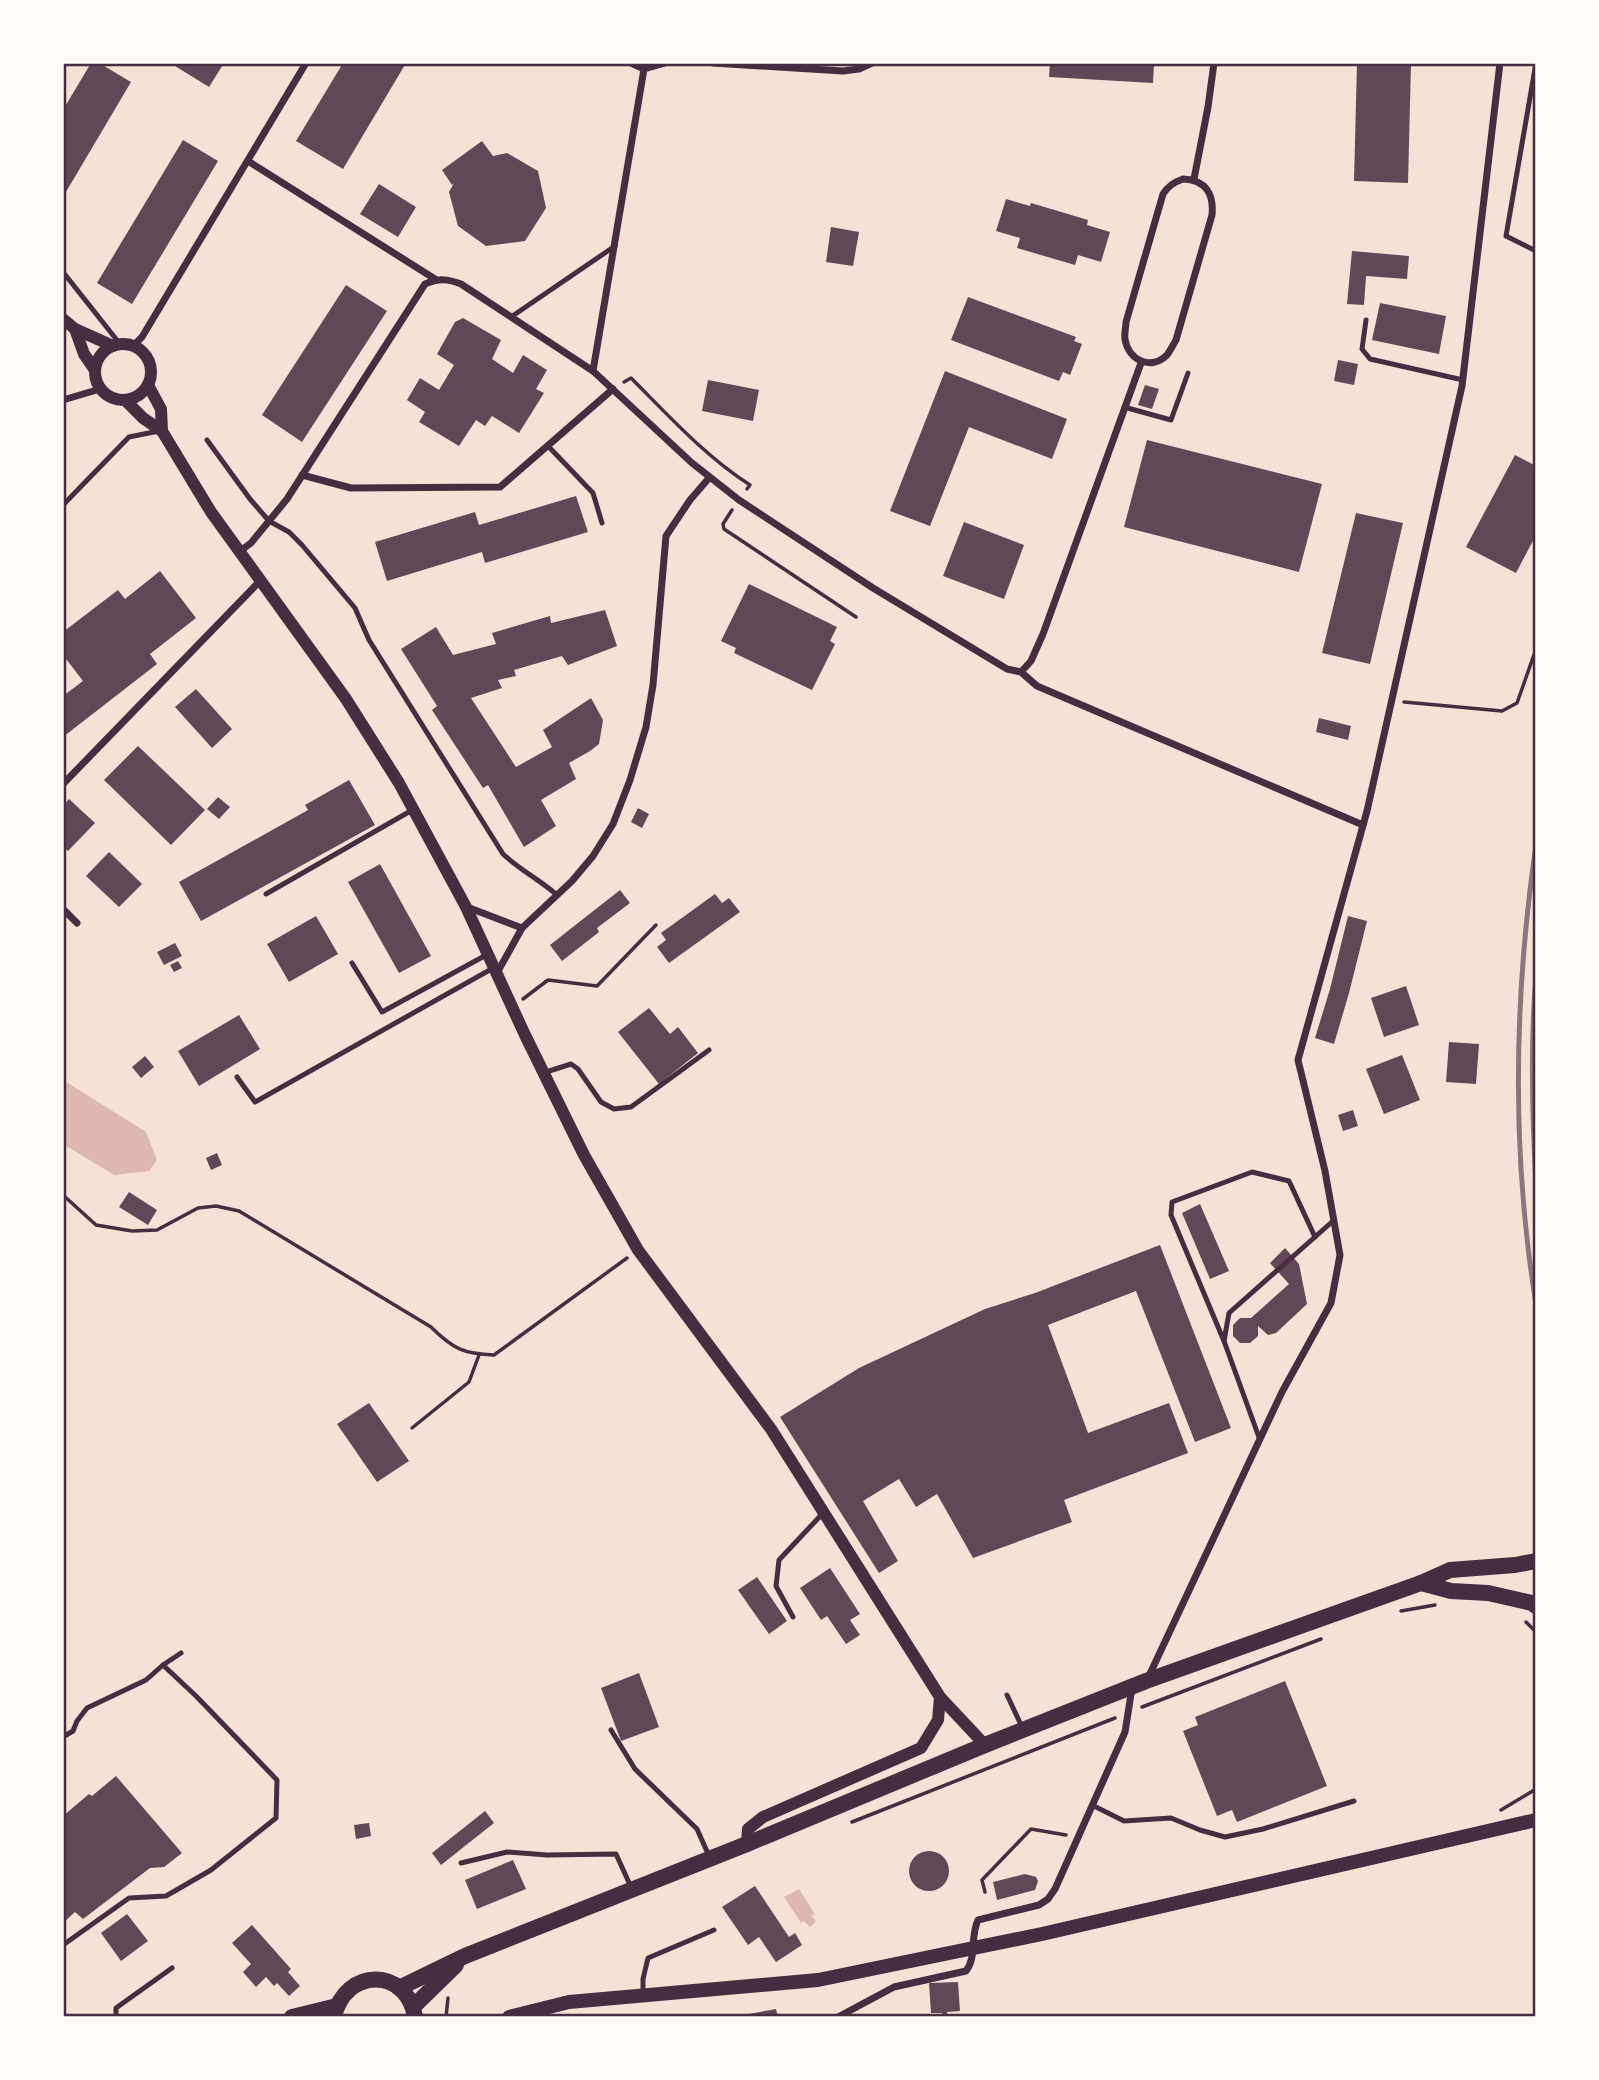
<svg xmlns="http://www.w3.org/2000/svg" width="1599" height="2080" viewBox="0 0 1599 2080" font-family="'Roboto Condensed',sans-serif">
<rect width="100%" height="100%" fill="#f7e1d7"/>
<g fill="#dcb8b0">
<path d="M63 1080 146 1132 157 1160 149 1171 114 1175 63 1144Z"/>
<path d="M799 1889 815 1914 812 1916 816 1921 810 1927 804 1921 801 1923 784 1897Z"/>
</g>
<g fill="#644757">
<path d="M91 63H99L131 82 63 197V110Z"/>
<path d="M177 63H224L209 87 175 66Z"/>
<path d="M343 63H406L343 169 296 141Z"/>
<path d="M1050 63H1154L1153 83 1049 77Z"/>
<path d="M1357 63H1411L1408 183 1354 181Z"/>
<path d="M183 140 218 161 132 304 97 283Z"/>
<path d="M482 141 493 156 507 153 538 171 546 208 525 241 486 246 458 226 449 192 454 183 452 185 442 170Z"/>
<path d="M379 184 416 207 398 237 360 214Z"/>
<path d="M1006 199 1030 206 1031 203 1088 220 1087 225 1110 232 1101 262 1078 255 1075 265 1017 248 1020 238 996 231Z"/>
<path d="M831 227 859 232 853 266 826 262Z"/>
<path d="M1352 251 1409 256 1407 279 1366 276 1364 305 1347 304Z"/>
<path d="M346 285 387 311 302 442 262 415Z"/>
<path d="M968 297 1076 337 1074 341 1082 344 1070 375 1063 372 1059 381 951 340Z"/>
<path d="M1380 303 1446 316 1439 354 1372 340Z"/>
<path d="M463 318 501 340 492 359 513 373 523 355 547 370 536 389 544 393 519 433 492 416 485 426 476 420 459 446 419 422 425 412 407 400 420 378 439 390 454 365 437 354 455 322Z"/>
<path d="M1338 360 1358 364 1354 385 1334 381Z"/>
<path d="M945 371 1067 419 1052 459 969 427 930 526 890 511Z"/>
<path d="M708 380 759 390 753 421 702 411Z"/>
<path d="M1145 385 1159 389 1152 409 1138 405Z"/>
<path d="M1147 440 1322 484 1299 572 1124 527Z"/>
<path d="M1515 455 1536 466V535L1516 573 1466 547Z"/>
<path d="M576 496 588 532 485 563 482 552 387 581 375 542 475 512 479 525Z"/>
<path d="M1356 513 1403 523 1370 664 1322 653Z"/>
<path d="M964 522 1024 545 1004 599 943 576Z"/>
<path d="M160 571 196 618 150 654 157 664 63 737V696L83 681 63 655V632L118 590 125 599Z"/>
<path d="M749 584 837 627 830 641 835 644 812 690 734 653 736 648 721 641Z"/>
<path d="M605 610 617 646 568 665 562 656 514 670 516 676 498 680 502 688 471 698 516 767 552 747 543 730 591 698 603 720 599 744 590 751 569 763 576 779 541 800 556 826 524 847 488 785 483 788 432 710 437 706 401 649 436 627 453 655 496 644 492 633 550 616 551 623Z"/>
<path d="M196 689 232 729 212 748 175 707Z"/>
<path d="M1319 718 1351 726 1348 740 1316 732Z"/>
<path d="M138 746 205 810 171 845 104 780Z"/>
<path d="M349 780 375 825 201 921 179 882 308 810 305 805Z"/>
<path d="M218 797 230 807 219 819 207 809Z"/>
<path d="M69 799 95 823 68 851 63 847V806Z"/>
<path d="M638 808 649 814 642 828 631 822Z"/>
<path d="M109 852 142 884 119 907 86 876Z"/>
<path d="M380 864 431 956 399 973 348 882Z"/>
<path d="M620 890 630 903 597 928 599 932 562 961 550 945Z"/>
<path d="M715 894 722 903 729 898 740 912 669 963 657 947 666 940 661 933Z"/>
<path d="M316 916 338 954 289 982 267 944Z"/>
<path d="M1348 916 1367 921 1349 993 1334 1044 1315 1038 1330 989Z"/>
<path d="M175 943 182 956 164 965 157 952Z"/>
<path d="M178 961 182 968 174 972 170 965Z"/>
<path d="M1406 986 1419 1025 1384 1037 1371 998Z"/>
<path d="M649 1008 670 1034 678 1027 698 1053 659 1084 618 1032Z"/>
<path d="M239 1015 260 1049 199 1086 178 1051Z"/>
<path d="M1449 1042 1479 1044 1476 1084 1446 1082Z"/>
<path d="M1402 1055 1420 1100 1384 1114 1366 1069Z"/>
<path d="M145 1056 154 1067 141 1078 132 1067Z"/>
<path d="M1353 1110 1358 1126 1343 1131 1338 1115Z"/>
<path d="M217 1153 222 1165 211 1170 206 1158Z"/>
<path d="M129 1192 157 1210 148 1225 119 1207Z"/>
<path d="M1200 1204 1229 1271 1210 1279 1182 1213Z"/>
<path d="M1160 1245 1231 1428 1195 1442 1136 1291 1048 1325 1088 1433 1169 1403 1188 1453 1064 1500 1072 1522 973 1558 937 1494 916 1507 899 1479 863 1501 898 1561 879 1573 780 1417 859 1368 985 1309 1035 1293Z"/>
<path d="M1285 1248 1299 1264 1307 1304 1276 1333 1268 1335 1258 1326V1336L1250 1343H1240L1233 1336V1325L1240 1318H1251L1289 1284 1270 1263Z"/>
<path d="M369 1403 409 1461 377 1482 337 1424Z"/>
<path d="M830 1568 860 1614 850 1620 860 1635 846 1644 827 1616 821 1620 800 1588Z"/>
<path d="M757 1577 787 1621 769 1634 738 1590Z"/>
<path d="M639 1673 659 1727 621 1741 601 1688Z"/>
<path d="M1285 1681 1327 1786 1237 1822 1232 1810 1217 1816 1183 1731 1198 1725 1195 1717Z"/>
<path d="M116 1776 182 1853 164 1867 150 1868 83 1919 75 1912 63 1923V1816L89 1794 92 1796Z"/>
<path d="M485 1811 494 1823 441 1865 432 1853Z"/>
<path d="M369 1823 371 1836 356 1839 354 1825Z"/>
<circle cx="929" cy="1871" r="20"/>
<path d="M513 1860 526 1889 477 1909 465 1880Z"/>
<path d="M1025 1874 1036 1877 1038 1881 1035 1890 997 1900 993 1882Z"/>
<path d="M755 1886 789 1937 795 1933 802 1945 776 1962 759 1937 748 1945 722 1907Z"/>
<path d="M127 1914 148 1941 121 1961 101 1933Z"/>
<path d="M252 1925 291 1969 288 1972 300 1986 289 1996 277 1983 274 1986 266 1977 256 1987 243 1972 251 1964 232 1943Z"/>
<path d="M958 1982 960 2011 947 2012 948 2017H942V2013H931L929 1983Z"/>
<path d="M776 2009 778 2017H738V2016Z"/>
</g>
<g fill="none" stroke-linecap="round" stroke-linejoin="round">
<g stroke="#4a2c40" stroke-width="3.5">
<path d="M624 382 631 378C669 416 705 456 750 485L747 489"/>
<path d="M732 510 723 524 724 529 856 617"/>
<path d="M1404 702 1502 711 1517 703 1536 649"/>
<path d="M523 999 548 980 597 986 656 925"/>
<path d="M63 1195 96 1225 132 1231 157 1230 198 1208 216 1206 239 1211 431 1327C453 1349 464 1354 494 1355L627 1258"/>
<path d="M412 1428 469 1382 479 1355"/>
<path d="M1401 1611 1435 1605"/>
<path d="M1526 1622 1536 1632"/>
<path d="M1142 1707 1321 1639"/>
<path d="M1501 1810 1536 1789"/>
<path d="M852 1822 1115 1718"/>
<path d="M985 1892 982 1880 1031 1829 1066 1835"/>
<path d="M446 2017 448 1998"/>
</g>
<g stroke="#4a2c40" stroke-width="5">
<path d="M1536 63 1506 236 1536 251"/>
<path d="M63 272 120 344"/>
<path d="M511 317 615 246"/>
<path d="M1366 320 1362 349 1370 359 1463 380"/>
<path d="M1124 407 1171 420 1188 373"/>
<path d="M207 440 250 499 269 521 289 532 302 545 355 608 369 640 503 854C520 870 540 880 557 895"/>
<path d="M548 446 593 493 602 523"/>
<path d="M63 505 129 437 159 431"/>
<path d="M266 894 414 809"/>
<path d="M352 963 382 1012 488 954"/>
<path d="M543 1073 571 1064 578 1069 601 1102 614 1109 631 1107 709 1050"/>
<path d="M237 1077 255 1102 495 967"/>
<path d="M1224 1341 1171 1215 1172 1202 1252 1172 1289 1181 1315 1237"/>
<path d="M1260 1440 1224 1341 1229 1313 1333 1221"/>
<path d="M793 1617 776 1586 779 1560 824 1512"/>
<path d="M1007 1695 1022 1727"/>
<path d="M611 1730 635 1769 697 1829 709 1856"/>
<path d="M63 1737 73 1731 77 1721 87 1708 146 1680 163 1665"/>
<path d="M1092 1805 1124 1821 1171 1818 1200 1830 1225 1837 1263 1829 1354 1801"/>
<path d="M461 1863 507 1852 547 1855 616 1854 631 1887"/>
<path d="M63 1945 129 1898 166 1896 211 1870 276 1818 277 1780 196 1696 163 1665 181 1653"/>
<path d="M643 1993V1979L648 1958 714 1930"/>
<path d="M116 2017V2008L172 1968"/>
</g>
<g stroke="#4a2c40" stroke-width="7">
<path d="M631 63 644 69 665 63"/>
<path d="M713 63 843 71 859 69 872 63"/>
<path d="M248 161 435 279"/>
<path d="M1183 179C1206 180 1214 194 1212 215L1176 340C1173 345 1170 351 1167 355 1151 371 1128 360 1125 339 1124 334 1126 328 1126 322L1163 194C1168 186 1174 182 1183 179Z"/>
<path d="M1194 179 1208 107 1214 63"/>
<path d="M133 346 142 337 306 63"/>
<path d="M593 371 644 69"/>
<path d="M63 400 100 389"/>
<path d="M302 475 351 488 500 487 613 389"/>
<path d="M239 552 251 543 287 499 425 284C439 278 448 279 461 284L593 371 692 463 739 500 873 588 1007 669 1021 672 1037 686 1363 825"/>
<path d="M1021 672 1031 661 1043 634 1141 363"/>
<path d="M63 784 260 581"/>
<path d="M467 907 522 928"/>
<path d="M63 909 77 923"/>
<path d="M497 973 522 928 572 881 593 856 613 824 630 780 646 727 653 685 666 536 690 500 709 478"/>
<path d="M1148 1678 1282 1392 1331 1303 1340 1255 1325 1171 1298 1060 1367 811 1462 386 1500 63"/>
<path d="M838 2017 894 1987 966 1971C977 1957 970 1936 978 1920L1039 1905 1048 1899 1055 1889 1125 1732 1132 1688"/>
</g>
<g stroke="#4a2c40" stroke-width="12">
<path d="M63 319 75 329 113 346"/>
<path d="M75 329 84 354 95 370"/>
<circle cx="123" cy="372" r="28"/>
<path d="M148 385 161 409 162 431"/>
<path d="M125 400 143 418 162 431 211 512 346 699 399 783 466 907 525 1035 584 1155 638 1250 771 1429 940 1697 985 1745"/>
<path d="M747 1844 748 1829 763 1817 921 1748 938 1720 940 1697"/>
</g>
<path stroke="#4a2c40" stroke-width="14" d="M509 2017 569 2002 818 1980 1042 1934 1536 1820"/>
<g stroke="#4a2c40" stroke-width="16">
<path d="M1421 1583 1451 1591 1488 1593 1532 1603 1536 1606"/>
<path d="M399 1988 465 1956 747 1844 985 1745 1146 1681 1421 1583 1450 1570 1515 1565 1536 1561"/>
<path d="M413 2007 456 1965"/>
<path d="M292 2017 337 2006"/>
<path d="M334 2017C345 1967 407 1967 415 2017"/>
</g>
<g stroke="#8f747c" stroke-width="5">
<path d="M1536 844C1514 997 1511 1151 1536 1304"/>
<path d="M1536 975C1530 1045 1532 1114 1536 1184"/>
</g>
</g>
<rect width="1599" height="2080" fill="none" stroke="#fffaf5" stroke-width="130"/>
<rect x="65" y="65" width="1469" height="1950" fill="none" stroke="#4a2c40" stroke-width="2.5"/>
</svg>
